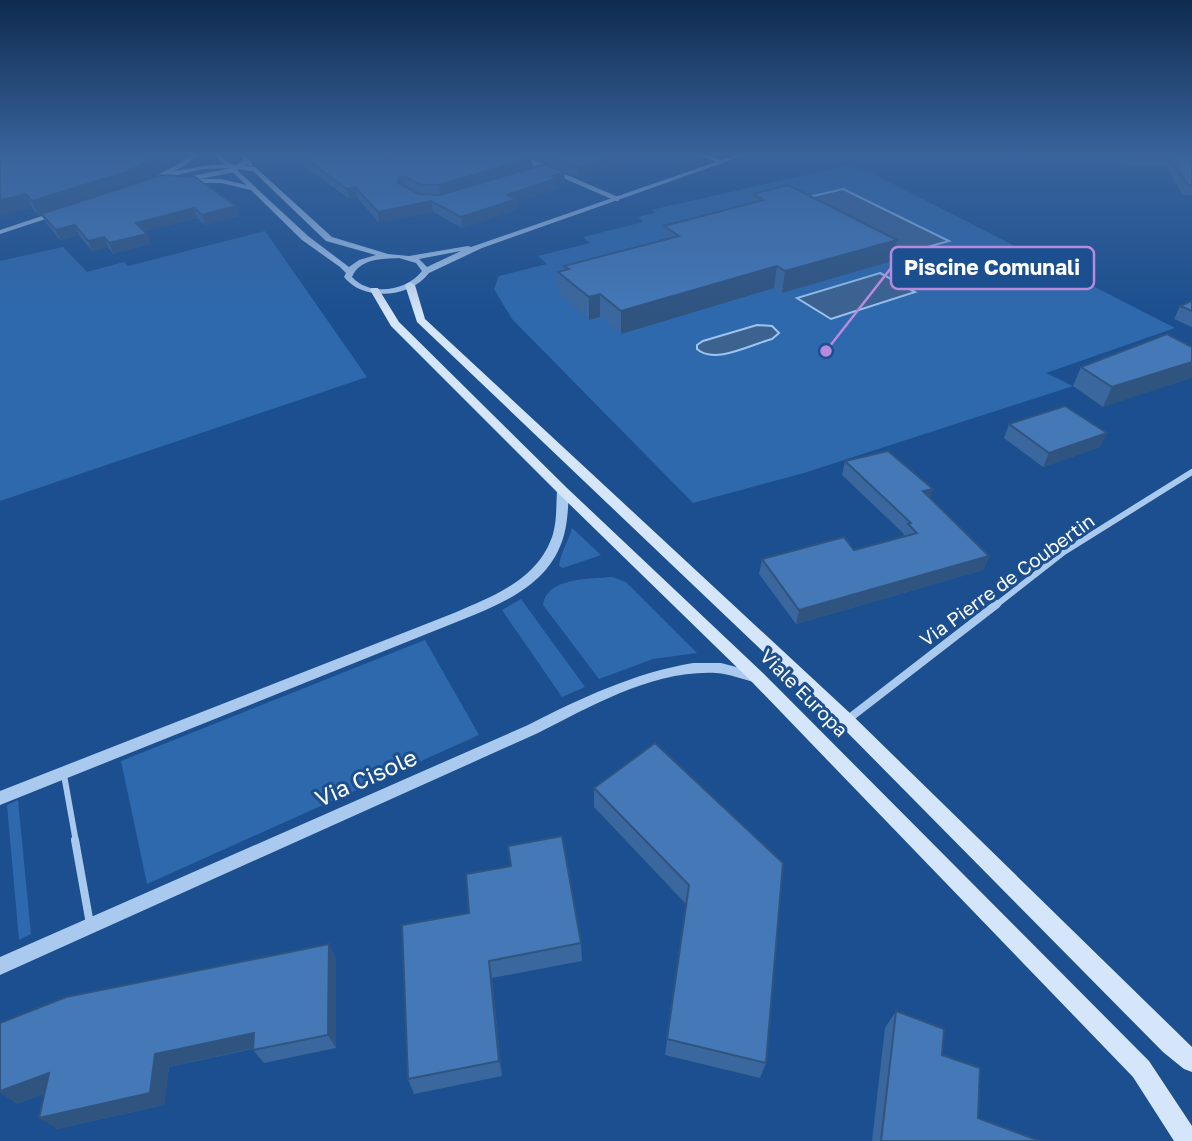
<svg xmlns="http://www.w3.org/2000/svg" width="1192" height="1141" viewBox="0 0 1192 1141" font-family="'Golos Text',sans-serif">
<rect width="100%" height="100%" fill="#1b4f8f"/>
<g fill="#2e69ad">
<path d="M846 166 870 172 1175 328 1046 373 1073 386 804 473 693 503 512 319 494 289 499 276 547 264 538 256 590 243 583 237 643 222 638 217 656 213 651 210Z"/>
<path d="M265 231 367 377 0 501V261L63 247 87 272 124 262 128 266Z"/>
<path d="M572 528 601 555 563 568 559 566C560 554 569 540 572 528Z"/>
<path d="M612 577 626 582 697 653 653 659 599 679 543 605C547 577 590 579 612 577Z"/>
<path d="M521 599 585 687 562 697 502 610Z"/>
<path d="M425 640 479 735 147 884 121 761Z"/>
<path d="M18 800 31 934 19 940 7 805Z"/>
</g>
<g fill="#3c6290" stroke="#9cc4f0" stroke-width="2">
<path d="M843 189 949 241 899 255 796 200Z"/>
<path d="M880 273 915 292 831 319 797 298Z"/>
<path d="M757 325 772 326 779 333 772 339C752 344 714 365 697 349V345L703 341Z"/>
</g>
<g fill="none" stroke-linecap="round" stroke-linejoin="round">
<path stroke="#a9c9ee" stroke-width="2.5" d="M699 154 721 162"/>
<path stroke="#a9c9ee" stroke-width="6" d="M64 775 76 842"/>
<path stroke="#a9c9ee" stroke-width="8" d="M75 840 90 924"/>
<g stroke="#a9c9ee" stroke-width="4.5">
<path d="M216 154 253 188"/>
<path d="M241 154 250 164"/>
<path d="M513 154 546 168"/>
<path d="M557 173 617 199"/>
<path d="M157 178 183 164 194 154"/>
<path d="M189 179 233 170 247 161"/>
</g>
<path stroke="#a9c9ee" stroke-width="6" d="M995 606 1064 552 1192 472"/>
<path stroke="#a9c9ee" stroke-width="8" d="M847 720 997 604"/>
<g fill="#a9c9ee" fill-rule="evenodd">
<path d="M739 154H748L482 248 429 273C410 298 364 302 344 277L346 273 340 267 302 240 251 190 221 183H183L180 181 183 179H221L255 187 308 236 349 267 359 260 376 255 326 241 253 171 229 168 204 169 181 174 154 183 151 181 176 171 204 166 229 164 255 167 332 237 388 254 409 256 468 246 471 247ZM461 251 427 267 419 259ZM399 258 416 263 422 271C407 291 370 297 352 277 360 258 382 259 399 258Z"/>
<path d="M54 212 61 214 0 234V230Z"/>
<path d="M563 488 569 491C568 505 568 521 564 535 551 583 506 602 464 619L0 805V791L454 613C494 596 539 579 553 534 557 520 556 505 557 491Z"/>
<path d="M693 663H721L763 674 765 678 763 682 758 683C744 680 730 674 716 673 653 670 592 706 538 733L0 975V957L528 725C581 698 634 673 693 663Z"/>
</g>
<g fill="#d6e6fa" fill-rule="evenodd">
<path d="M410 282 415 285 425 319 852 715 1192 1047V1072L1184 1069 1163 1052 840 725 417 322 405 285Z"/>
<path d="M372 288H378L399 322 567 488 764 674 1149 1061 1192 1126V1141H1174L1133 1077 752 682 559 494 391 326 370 290Z"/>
</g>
</g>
<g fill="#3a679d">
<path d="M0 154H168L171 165 134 184 239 216 205 225 197 218 144 231 147 234 150 244 113 254 108 247 92 251 79 235 60 240 46 223 42 214 38 215 32 208Z"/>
<path d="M292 154H523L531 158 532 167 564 172 565 182 559 183V188L517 202 518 209 462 228 433 212 379 223 357 197 349 199 301 163Z"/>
<path d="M523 154H650L578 177Z"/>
<path d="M1111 154H1192V195H1183L1165 166H1124Z"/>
<path d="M753 194 897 240 892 261 782 293 774 288 621 334 600 317 589 320 559 294 558 272 565 271 564 266 663 240 664 226 752 203Z"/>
<path d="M1192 301V327L1174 319 1180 306Z"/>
<path d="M1167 334 1103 407 1073 386 1081 367Z"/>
<path d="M1009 424 1100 447 1043 467 1004 438Z"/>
<path d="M845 461 933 489 930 498 989 556 983 570 796 624 759 574 762 559 854 550 903 537 904 534 842 475Z"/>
<path d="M594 788 783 863 766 1063 760 1078 665 1055 686 904 594 807Z"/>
<path d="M469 913 581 943 582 961 492 978 502 1076 414 1094 408 1079Z"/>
<path d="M329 944 336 959V1048L264 1063 253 1050V1049L169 1067 164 1105 57 1129 44 1094 17 1104Z"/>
<path d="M896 1011 942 1055 978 1118 1040 1141H872L885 1028Z"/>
</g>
<g fill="#305480">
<path d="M161 154H168L171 165 131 186 38 215 32 201Z"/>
<path d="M383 154H409L387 159 382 156Z"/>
<path d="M620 154H650L578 177V167Z"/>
<path d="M531 158 532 167 440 195 439 185Z"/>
<path d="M564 172 565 182 559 183V188L517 202 518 209 462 228 461 217 507 195 552 176Z"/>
<path d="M403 176 404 186 398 183 399 178Z"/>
<path d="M355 187 357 197 349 199 347 189Z"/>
<path d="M26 194 32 208 0 215V200Z"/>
<path d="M431 201 433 212 379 223 378 212Z"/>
<path d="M236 206 239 216 205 225 202 215Z"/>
<path d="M194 208 197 218 139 233 136 223Z"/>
<path d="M75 225 79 235 60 240 56 230Z"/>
<path d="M147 234 150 244 113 254 109 243Z"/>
<path d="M104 237 108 247 92 251 88 241Z"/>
<path d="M897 240 892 261 782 293 785 271Z"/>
<path d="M777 266 774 288 621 334V311Z"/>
<path d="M600 294V317L589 320V297Z"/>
<path d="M1192 362V378L1103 407 1112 387Z"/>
<path d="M1107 433 1100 447 1043 467 1049 453Z"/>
<path d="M933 489 929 503 923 491Z"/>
<path d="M989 556 983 570 796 624 799 610Z"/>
<path d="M329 944 336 959V1048L328 1035Z"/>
<path d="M489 961 492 978 502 1076 499 1061Z"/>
<path d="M254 1033 264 1046 169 1067 164 1105 57 1129 39 1118 155 1054Z"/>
<path d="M49 1073 66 1086 17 1104 0 1093V1091Z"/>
</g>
<g fill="#4478b7" stroke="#305480" stroke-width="2">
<path d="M0 154H161L126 172 32 201 26 194 0 200Z"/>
<path d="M299 154H383L382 156 388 159 407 154H523L531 158 439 185H422L403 176 399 178 398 183 419 194 440 195 545 164 564 172 552 176 558 178 507 195 517 199 461 217 431 201 378 212 355 187 347 189Z"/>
<path d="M546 154H620L578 167Z"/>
<path d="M1126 154H1192V185H1188L1169 156H1128Z"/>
<path d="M162 175 195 177 236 206 202 215 194 208 136 223 147 234 109 243 104 237 88 241 75 225 56 230 41 214Z"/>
<path d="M788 185 897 240 785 271 777 266 621 311 600 294 589 297 558 272 569 269 564 266 679 236 664 226 764 200 753 194Z"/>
<path d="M1192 301V311L1180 306Z"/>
<path d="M1167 334 1192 347V362L1112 387 1081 367Z"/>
<path d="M1065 406 1107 433 1049 453 1009 424Z"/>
<path d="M888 451 933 489 923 491 989 556 799 610 762 559 844 537 854 550 917 533 908 524 911 523 845 461Z"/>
<path d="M655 743 783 863 766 1063 667 1039 689 885 594 788Z"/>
<path d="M562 836 581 943 489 961 499 1061 408 1079 402 925 469 913 466 874 511 866 508 846Z"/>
<path d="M329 944 328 1035 253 1050 254 1033 155 1054 150 1093 39 1118 49 1073 0 1091V1023L66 997Z"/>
<path d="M896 1011 944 1029 942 1055 980 1068 978 1118 1040 1141H881Z"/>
</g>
<linearGradient id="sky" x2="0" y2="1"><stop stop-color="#0f2b4f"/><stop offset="0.49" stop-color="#39639b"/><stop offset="1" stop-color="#39639b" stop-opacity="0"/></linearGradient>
<rect width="1192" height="314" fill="url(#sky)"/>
<g text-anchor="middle" stroke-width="6" stroke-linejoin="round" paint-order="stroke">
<g font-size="19" fill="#fff" stroke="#1b4f8f">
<text transform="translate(1007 580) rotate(-36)" y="7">Via Pierre de Coubertin</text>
<text transform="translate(804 693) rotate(45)" y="7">Viale Europa</text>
</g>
<g font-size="23" fill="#fff" stroke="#1b4f8f">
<text transform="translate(366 778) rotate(-24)" y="8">Via Cisole</text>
</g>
</g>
<path fill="none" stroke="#b68bdc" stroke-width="2.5" d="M826 351L891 268"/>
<circle fill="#b68bdc" stroke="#1b4f8f" stroke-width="2.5" cx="826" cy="351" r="7"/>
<rect fill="#1b4f8f" stroke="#b68bdc" stroke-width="2.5" x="891" y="247" width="203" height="42" rx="7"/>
<g font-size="21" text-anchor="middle" font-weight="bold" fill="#fff">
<text x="992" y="275">Piscine Comunali</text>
</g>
</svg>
